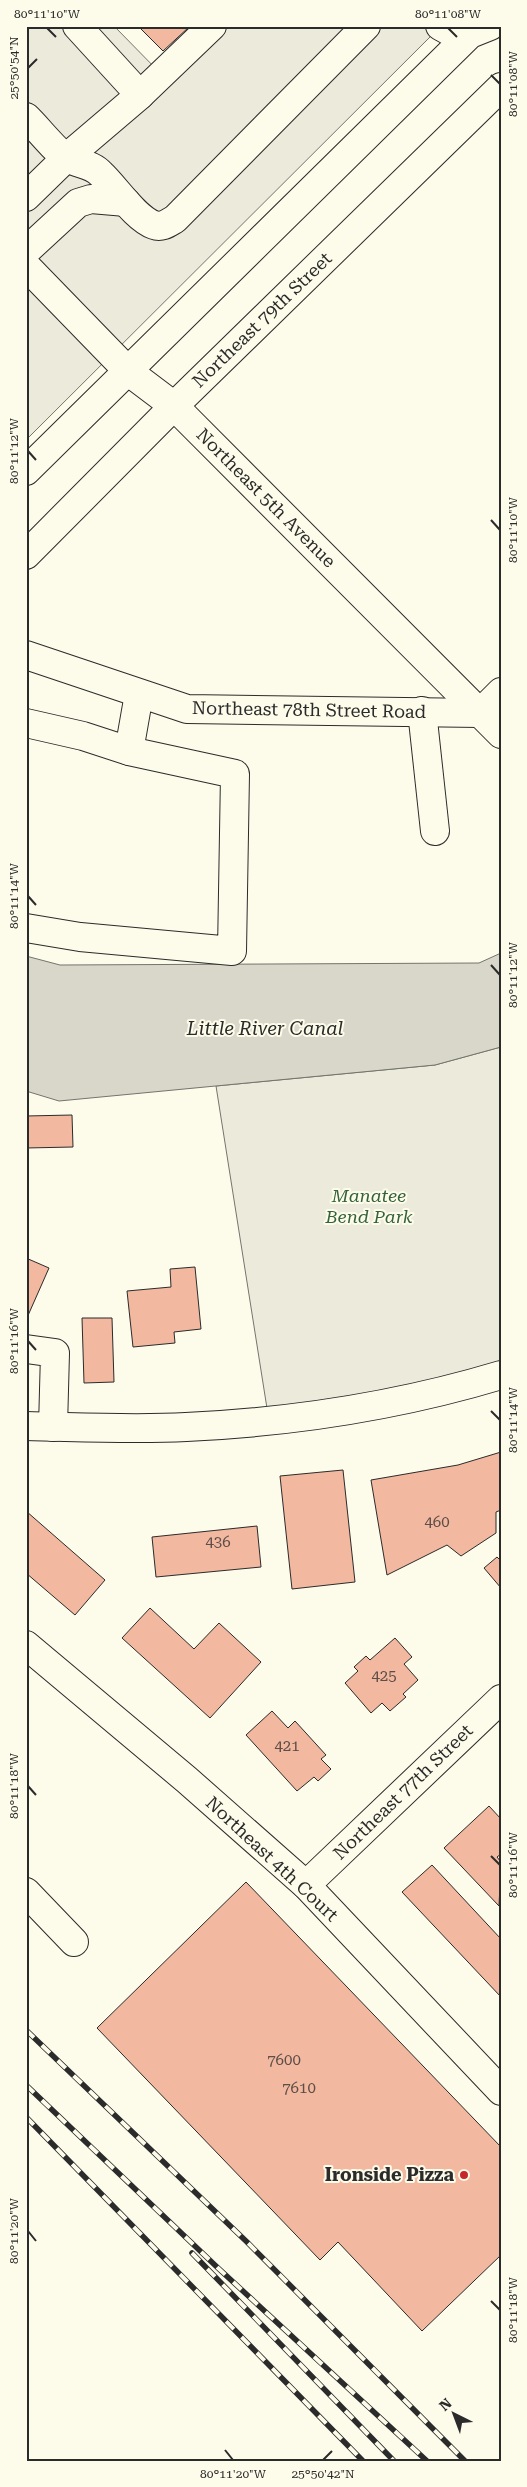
<svg xmlns="http://www.w3.org/2000/svg" width="527" height="2487" viewBox="0 0 527 2487" font-family="'Roboto Serif',serif">
<rect width="100%" height="100%" fill="#fdfbea"/>
<path fill="#ecebdb" stroke="#74746e" d="M501 1047V1375L269 1421 216 1086 435 1065Z"/>
<path fill="#eceadb" stroke="#74746e" d="M26 26H114L164 77 202 26H441L26 440Z"/>
<path fill="#d8d7c9" stroke="#74746e" d="M501 953V1047L435 1065 59 1101 26 1091V956L60 965 479 963Z"/>
<g fill="#f2b8a0" stroke="#2b2b2b">
<path d="M138 26H188L189 27 163 51Z"/>
<path d="M72 1115 73 1147 26 1148V1116Z"/>
<path d="M26 1258 49 1268 26 1320Z"/>
<path d="M195 1267 201 1329 174 1332 175 1343 133 1347 127 1291 171 1287 170 1269Z"/>
<path d="M82 1318H112L114 1382 84 1383Z"/>
<path d="M501 1452V1510L496 1512V1533L461 1556 447 1545 387 1575 371 1480 458 1465Z"/>
<path d="M343 1470 355 1582 292 1589 280 1476Z"/>
<path d="M26 1511 105 1580 75 1615 26 1573Z"/>
<path d="M257 1526 261 1567 156 1577 152 1537Z"/>
<path d="M497 1557 501 1561V1588L484 1568Z"/>
<path d="M150 1608 194 1649 219 1623 261 1662 210 1718 122 1638Z"/>
<path d="M395 1638 412 1657 404 1664 418 1680 403 1694 406 1697 390 1711 382 1703 371 1713 345 1683 358 1671 354 1667 366 1656 370 1660Z"/>
<path d="M272 1711 288 1728 295 1721 326 1755 321 1759 331 1769 318 1781 314 1777 297 1791 246 1735Z"/>
<path d="M489 1806 501 1819V1854L497 1857 501 1862 499 1906 444 1848Z"/>
<path d="M432 1865 501 1939V1997L402 1892Z"/>
<path d="M246 1882 501 2147V2255L422 2331 338 2242 320 2260 97 2028Z"/>
</g>
<g fill="none" stroke-linecap="round" stroke-linejoin="round">
<defs>
<g id="minor">
<path d="M77 26 140 95"/>
<path d="M440 26 449 31 465 28"/>
<path d="M26 117C36 126 57 153 67 158 79 165 91 163 101 174 116 188 135 218 154 225 162 228 168 223 175 219L366 26"/>
<path d="M26 197 66 158 140 95 212 26"/>
<path d="M26 251 78 203 91 199 126 202"/>
<path d="M26 266 129 372 174 406 501 734"/>
<path d="M26 655 187 709 480 713 501 692"/>
<path d="M422 711 435 831"/>
<path d="M26 723 83 736 129 751 235 774 232 951 80 937 26 928"/>
<path d="M129 751 139 694"/>
<path d="M26 1349 55 1353 53 1427"/>
<path d="M26 1426C79 1427 133 1430 186 1427 293 1422 398 1406 501 1375"/>
<path d="M26 1645 187 1780 306 1885 501 2091"/>
<path d="M306 1885 501 1699"/>
<path d="M26 1892 74 1942"/>
</g>
<g id="major">
<path d="M26 471 470 34 490 26"/>
<path d="M26 555 174 406 501 87"/>
</g>
</defs>
<use href="#minor" stroke="#2b2b2b" stroke-width="30"/>
<use href="#major" stroke="#2b2b2b" stroke-width="30"/>
<use href="#minor" stroke="#fdfbea" stroke-width="28"/>
<use href="#major" stroke="#fdfbea" stroke-width="28"/>
<defs>
<g id="rail">
<path d="M26 2030 247 2242 465 2461"/>
<path d="M26 2085 218 2268 427 2461"/>
<path d="M26 2117 363 2461"/>
<path d="M192 2253 394 2461"/>
</g>
</defs>
<use href="#rail" stroke="#2b2b2b" stroke-width="5.5"/>
<use href="#rail" stroke="#fdfbea" stroke-width="4" stroke-dasharray="11" stroke-linecap="butt"/>
</g>
<path fill="none" stroke="#2b2b2b" stroke-width="2" d="M47 28 56 37M448 28 457 37M28 68 37 59M491 75 500 84M28 451 36 460M491 520 500 530M28 896 36 905M491 965 500 975M28 1341 36 1350M491 1411 500 1420M28 1786 36 1795M491 1856 500 1865M28 2231 36 2241M491 2301 500 2310M225 2450 233 2460M323 2460 332 2451"/>
<circle fill="#c62828" stroke="#fdfbea" stroke-width="2" cx="464" cy="2175" r="5"/>
<g text-anchor="middle" stroke-width="4" stroke-linejoin="round" paint-order="stroke">
<g font-size="15" fill="#5d4e48">
<text x="437" y="1527">460</text>
<text x="218" y="1547">436</text>
<text x="384" y="1681">425</text>
<text x="287" y="1751">421</text>
<text x="284" y="2065">7600</text>
<text x="299" y="2093">7610</text>
</g>
<g font-size="18" fill="#2b2b2b" stroke="#fdfbea">
<text transform="translate(262 320) rotate(-44)" y="6">Northeast 79th Street</text>
<text transform="translate(266 498) rotate(45)" y="6">Northeast 5th Avenue</text>
<text transform="translate(309 710) rotate(1)" y="6">Northeast 78th Street Road</text>
<text transform="translate(403 1792) rotate(-44)" y="6">Northeast 77th Street</text>
<text transform="translate(272 1859) rotate(43)" y="6">Northeast 4th Court</text>
</g>
<g font-size="18" font-style="italic" fill="#34623c" stroke="#fdfbea">
<text x="369" y="1202">Manatee<tspan x="369" dy="21">Bend Park</tspan></text>
</g>
<g font-size="18" font-weight="bold" fill="#2b2b2b" stroke="#fdfbea" text-anchor="end">
<text x="454" y="2181">Ironside Pizza</text>
</g>
<g font-size="19" font-style="italic" fill="#2b2b2b" stroke="#fdfbea">
<text x="265" y="1035">Little River Canal</text>
</g>
</g>
<rect width="527" height="2487" fill="none" stroke="#fdfbea" stroke-width="55"/>
<g transform="translate(454 2414) rotate(318)" stroke="#fdfbea" stroke-width="4" paint-order="stroke">
<path d="M0-4L9 19L0 12L-9 19Z" fill="#2b2b2b"/>
<text y="-8" font-size="14" font-weight="bold" text-anchor="middle" fill="#2b2b2b">N</text>
</g>
<rect x="28" y="28" width="472" height="2432" fill="none" stroke="#2b2b2b" stroke-width="2"/>
<g font-size="12" text-anchor="middle" fill="#2b2b2b">
<text x="47" y="18">80°11'10"W</text>
<text x="448" y="18">80°11'08"W</text>
<text transform="translate(14 68) rotate(-90)" y="4">25°50'54"N</text>
<text transform="translate(513 84) rotate(-90)" y="4">80°11'08"W</text>
<text transform="translate(14 451) rotate(-90)" y="4">80°11'12"W</text>
<text transform="translate(513 530) rotate(-90)" y="4">80°11'10"W</text>
<text transform="translate(14 896) rotate(-90)" y="4">80°11'14"W</text>
<text transform="translate(513 975) rotate(-90)" y="4">80°11'12"W</text>
<text transform="translate(14 1341) rotate(-90)" y="4">80°11'16"W</text>
<text transform="translate(513 1420) rotate(-90)" y="4">80°11'14"W</text>
<text transform="translate(14 1786) rotate(-90)" y="4">80°11'18"W</text>
<text transform="translate(513 1865) rotate(-90)" y="4">80°11'16"W</text>
<text transform="translate(14 2231) rotate(-90)" y="4">80°11'20"W</text>
<text transform="translate(513 2310) rotate(-90)" y="4">80°11'18"W</text>
<text x="233" y="2478">80°11'20"W</text>
<text x="323" y="2478">25°50'42"N</text>
</g>
</svg>
